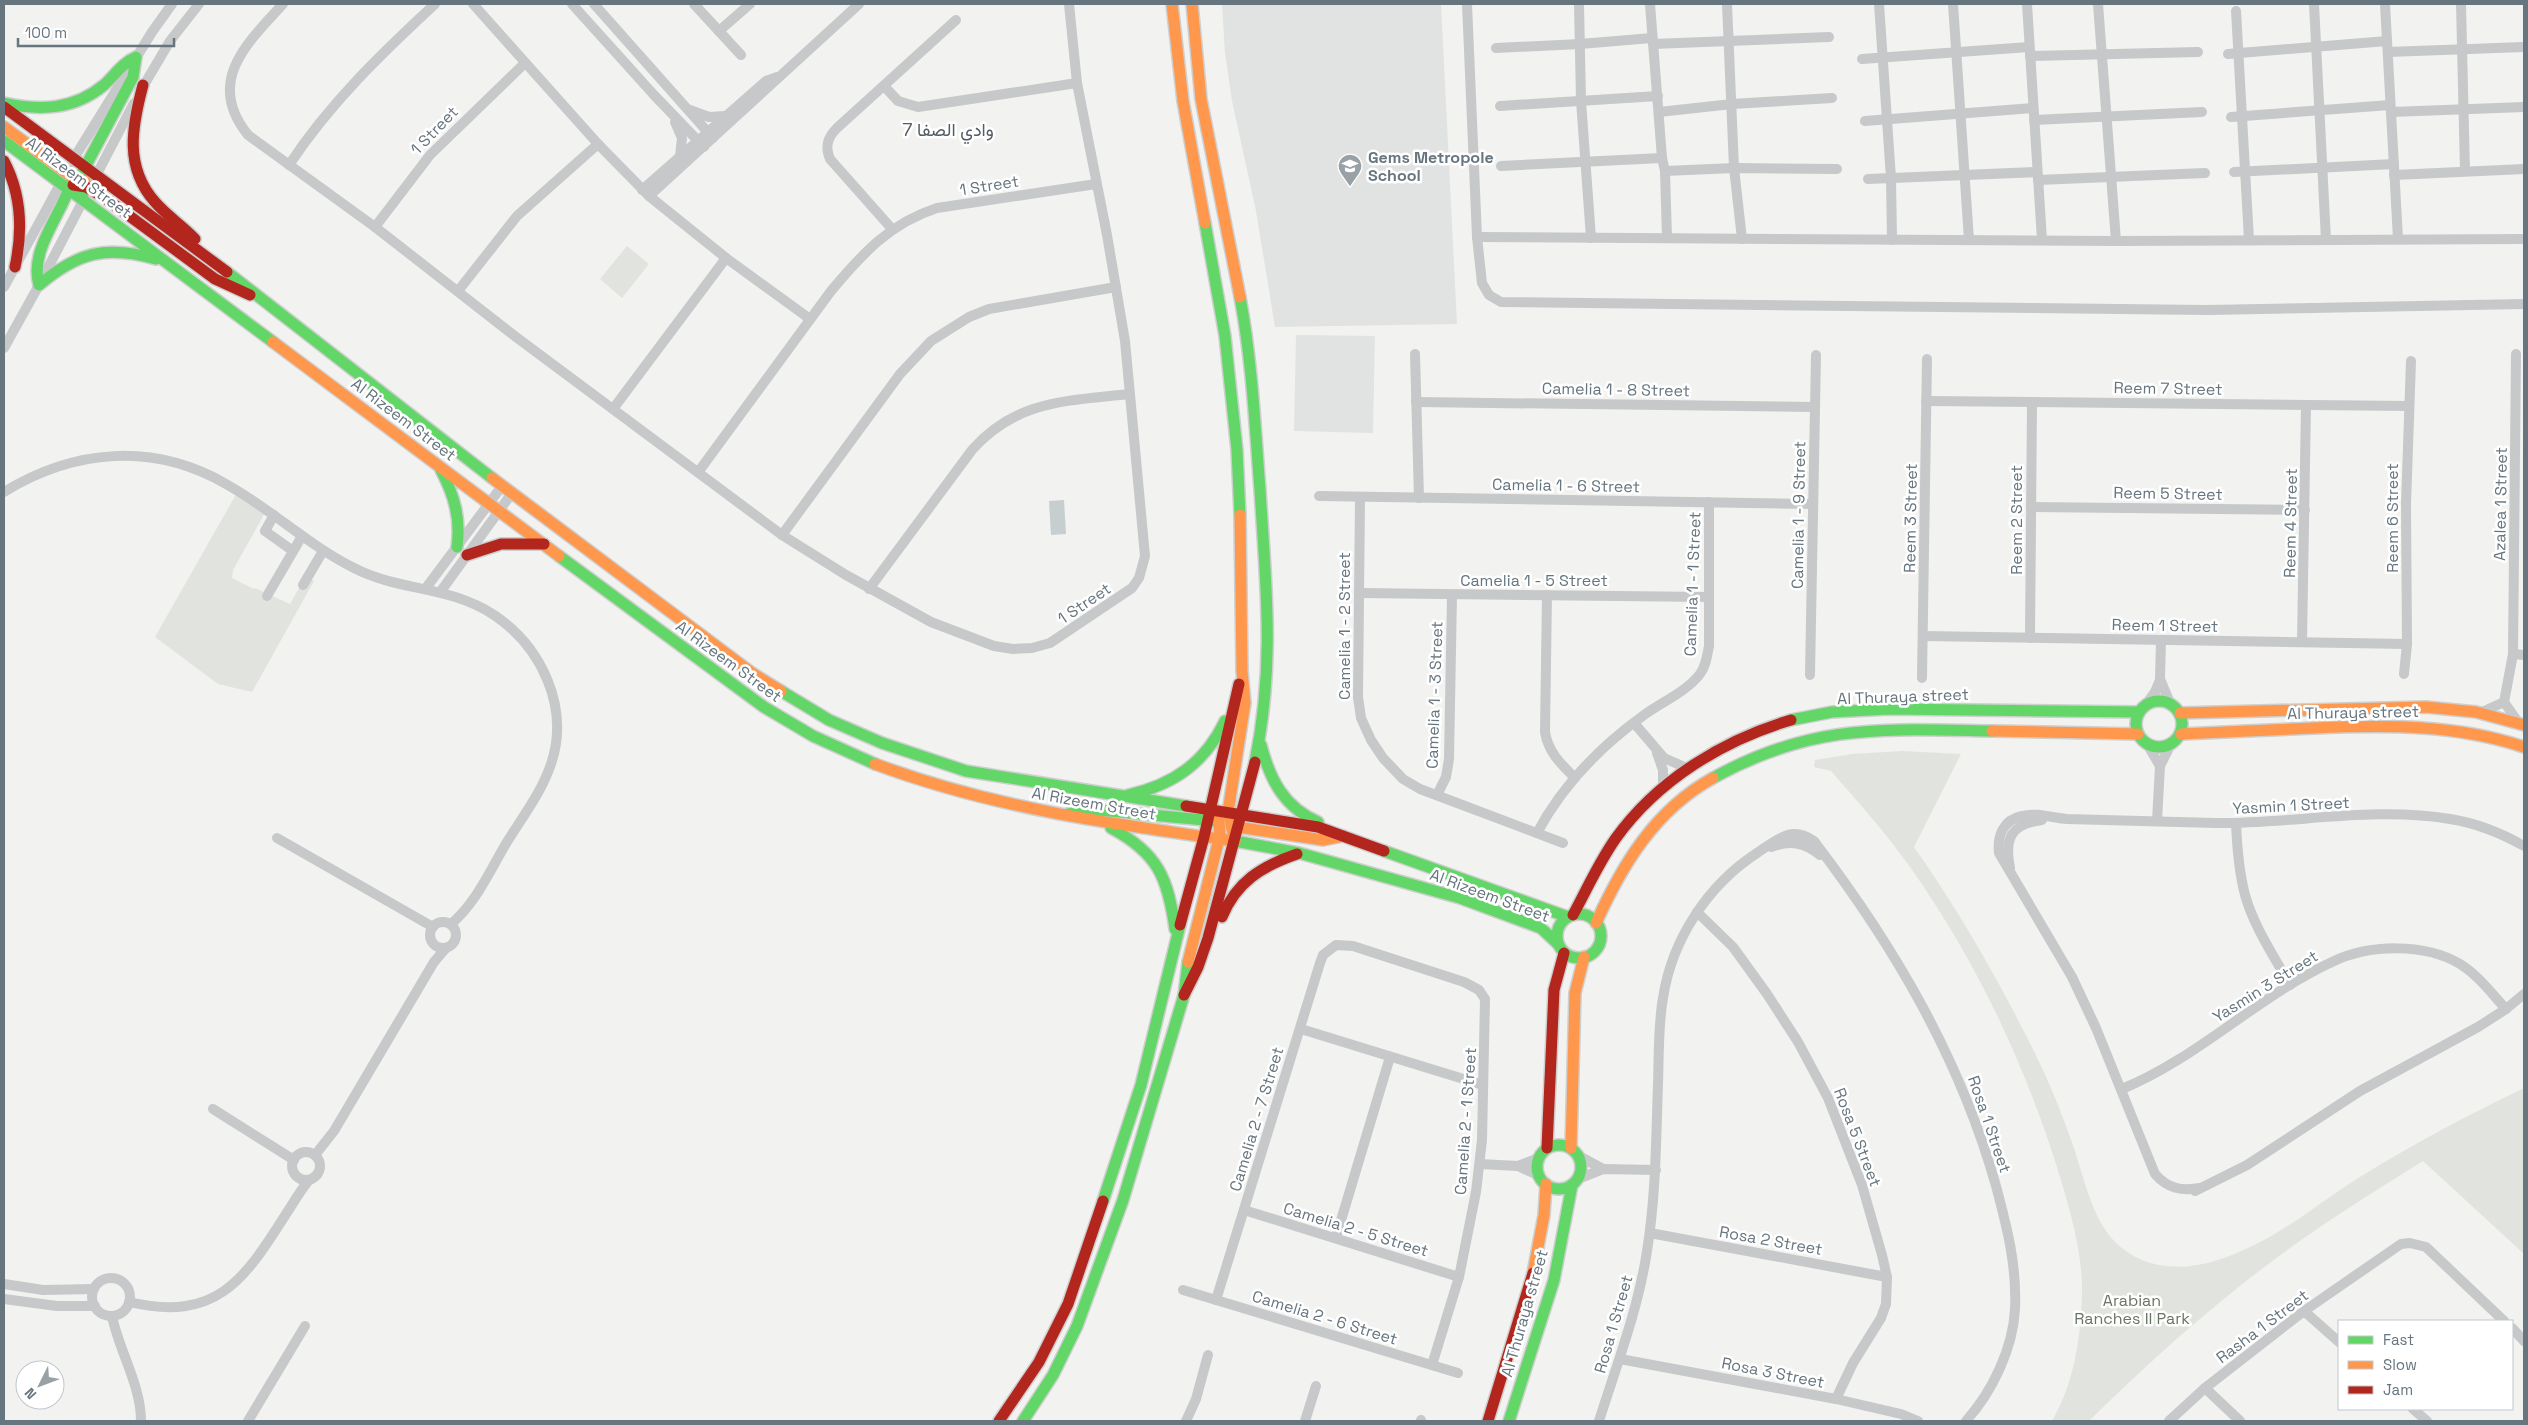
<svg xmlns="http://www.w3.org/2000/svg" width="2528" height="1425" viewBox="0 0 2528 1425" font-family="'Space Grotesk',Vazirmatn,sans-serif">
<rect width="100%" height="100%" fill="#f2f2f1"/>
<g fill="#e1e2e2">
<path d="M1222 4H1441L1457 324 1275 327 1256 211 1232 101 1225 53Z"/>
<path d="M1296 335 1375 336 1373 433 1294 431Z"/>
</g>
<g fill="#e1e4de">
<path d="M627 246 649 264 622 298 600 279Z"/>
<path d="M238 491 266 511 233 570 232 578 254 589 255 588 290 604 306 576 314 581 252 692 218 684 155 637Z"/>
<path d="M1902 751 1961 754 1914 847C1964 918 2006 993 2044 1072 2054 1094 2063 1117 2071 1140 2085 1177 2091 1224 2123 1249 2162 1278 2208 1267 2248 1248 2288 1230 2323 1200 2360 1177 2413 1144 2468 1115 2524 1088V1254L2423 1161C2378 1189 2333 1217 2290 1248 2218 1300 2152 1359 2089 1421H2052C2075 1382 2082 1331 2082 1286 2081 1245 2068 1203 2056 1164 2022 1058 1975 959 1910 867 1886 833 1858 802 1831 771L1814 767 1815 760 1852 754Z"/>
</g>
<path fill="#c6cecf" d="M1064 500 1066 534 1051 535 1049 501Z"/>
<g fill="none" stroke-linecap="round" stroke-linejoin="round">
<defs>
<g id="fast">
<path d="M4 103C40 111 74 110 104 85 115 75 122 63 136 57L133 77 83 171 80 181 83 200"/>
<path d="M4 141 273 342"/>
<path d="M71 183C61 216 29 250 39 285 78 252 106 245 156 259"/>
<path d="M1205 223 1225 336 1237 450 1240 515"/>
<path d="M227 272 492 478"/>
<path d="M1240 297C1252 361 1255 426 1260 490 1266 587 1275 664 1255 762"/>
<path d="M441 470C454 495 461 518 457 547"/>
<path d="M559 556 764 707 813 736 875 764"/>
<path d="M781 691 829 720 882 743 966 771 1186 806"/>
<circle cx="2159" cy="724" r="23"/>
<path d="M1791 720 1832 712 1889 709 2139 712"/>
<path d="M1261 745C1270 780 1284 807 1318 822"/>
<path d="M1713 778C1812 723 1883 729 1992 731"/>
<path d="M1128 795C1173 785 1205 763 1225 721"/>
<path d="M1068 814 1098 810 1215 821"/>
<path d="M1111 828C1158 853 1168 878 1175 929"/>
<path d="M1235 841 1299 853 1460 898 1541 928 1558 944"/>
<path d="M1384 851 1568 917"/>
<circle cx="1579" cy="936" r="22"/>
<circle cx="1559" cy="1167" r="22"/>
<path d="M1103 1201 1141 1085 1180 925"/>
<path d="M1023 1421 1053 1375 1077 1326 1123 1200 1184 995 1188 962"/>
<path d="M1509 1421 1554 1280 1572 1185"/>
</g>
<g id="slow">
<path d="M1172 4 1183 101 1205 223"/>
<path d="M1192 4 1201 99 1240 297"/>
<path d="M4 127 72 177 85 181"/>
<path d="M273 342 559 556"/>
<path d="M492 478 752 673 781 691"/>
<path d="M2180 713 2426 707 2476 712 2524 725"/>
<path d="M1992 731 2138 734"/>
<path d="M2181 734C2225 732 2270 730 2314 728 2385 725 2455 724 2524 747"/>
<path d="M875 764C993 808 1111 824 1235 841"/>
<path d="M1231 826 1323 840 1343 836"/>
<path d="M1235 841 1228 812 1245 703 1242 671 1240 515"/>
<path d="M1596 923C1622 865 1655 810 1713 778"/>
<path d="M1188 962 1220 835 1219 821 1211 810"/>
<path d="M1571 1148 1575 993 1584 957"/>
<path d="M1533 1273 1544 1215 1546 1184"/>
</g>
<g id="jam">
<path d="M143 85C132 126 124 167 155 202 167 216 183 226 195 239"/>
<path d="M4 107 227 272"/>
<path d="M4 161C22 195 23 230 15 267"/>
<path d="M73 185 86 187 105 198 215 279 250 295"/>
<path d="M467 555 501 544H544"/>
<path d="M1186 806 1318 827 1384 851"/>
<path d="M1573 915C1587 889 1599 862 1616 838 1658 780 1723 740 1791 720"/>
<path d="M1222 917C1236 882 1262 866 1297 854"/>
<path d="M1180 925 1204 837 1239 684"/>
<path d="M1184 995 1198 967 1208 938 1255 762"/>
<path d="M1547 1148 1554 990 1564 953"/>
<path d="M999 1421 1039 1362 1068 1304 1103 1201"/>
<path d="M1488 1421 1533 1273"/>
</g>
</defs>
<use href="#fast" stroke="#cecfcf" stroke-width="14"/>
<use href="#slow" stroke="#cecfcf" stroke-width="14"/>
<use href="#jam" stroke="#cecfcf" stroke-width="14"/>
<g stroke="#c7c8c9" stroke-width="10">
<path d="M283 4C247 43 205 82 248 135L375 227 516 337 782 535 846 575 931 622 994 646 1013 649 1032 648 1050 643 1132 588 1139 578 1145 556 1125 341 1107 235 1077 83 1069 4"/>
<path d="M473 4 598 144 649 196 726 258 810 319"/>
<path d="M572 4 654 95 704 147"/>
<path d="M594 4 713 138"/>
<path d="M694 4 741 55"/>
<path d="M1467 4 1477 237 1482 283 1489 295 1501 302 2207 310 2524 304"/>
<path d="M1579 4 1581 101 1591 238"/>
<path d="M1650 4 1662 158 1665 171 1667 238"/>
<path d="M1727 4 1734 168 1742 239"/>
<path d="M1879 4 1891 178 1892 240"/>
<path d="M1953 4 1969 240"/>
<path d="M2027 4 2042 240"/>
<path d="M2098 4 2116 241"/>
<path d="M2314 4 2326 240"/>
<path d="M2385 4 2398 239"/>
<path d="M2461 4 2465 171"/>
<path d="M2236 11 2249 240"/>
<path d="M719 31 750 4"/>
<path d="M1653 44 1829 37"/>
<path d="M1496 48 1580 44 1652 38"/>
<path d="M2388 52 2524 47"/>
<path d="M2228 54 2387 41"/>
<path d="M2030 56 2198 52"/>
<path d="M1862 59 2029 47"/>
<path d="M884 86 898 101 918 107 1077 83"/>
<path d="M141 90 170 41 199 4"/>
<path d="M1500 106 1658 96"/>
<path d="M690 110 709 117 725 116"/>
<path d="M1659 112 1732 104 1832 98"/>
<path d="M2391 112 2524 107"/>
<path d="M2231 117 2390 105"/>
<path d="M2034 120 2202 112"/>
<path d="M1865 121 2033 108"/>
<path d="M675 122 682 138 680 156"/>
<path d="M71 163 152 32 172 4"/>
<path d="M289 165C330 103 381 54 435 4"/>
<path d="M1501 166 1662 158"/>
<path d="M1665 171 1734 168 1837 169"/>
<path d="M2234 172 2394 164"/>
<path d="M2394 175 2524 169"/>
<path d="M1868 179 2037 172"/>
<path d="M2038 180 2205 173"/>
<path d="M642 190 766 81 777 77"/>
<path d="M649 196 859 4"/>
<path d="M375 227 430 155 525 63"/>
<path d="M892 229 830 159C825 147 827 138 837 128L956 20"/>
<path d="M1477 237 2116 241 2524 239"/>
<path d="M4 287 63 179"/>
<path d="M458 291 517 216 598 144"/>
<path d="M4 348 39 285 134 103"/>
<path d="M1415 354 1419 498"/>
<path d="M2516 354 2513 654 2504 702 2518 722"/>
<path d="M1926 401 2409 406"/>
<path d="M1416 402 1815 407"/>
<path d="M613 409 726 258"/>
<path d="M699 471 831 291C862 254 890 223 937 208L1096 184"/>
<path d="M4 492C74 449 153 442 226 484 271 509 308 545 354 568 401 592 448 585 494 615 542 647 570 708 551 764 541 794 520 820 504 847 489 873 475 904 451 924"/>
<path d="M1319 496 1813 504"/>
<path d="M1360 497 1358 697 1361 718 1371 740 1383 758 1403 779 1420 789 1563 843"/>
<path d="M2031 507 2305 510"/>
<path d="M274 515 265 531 293 551"/>
<path d="M782 535 900 374 931 341 969 317 989 309 1116 287"/>
<path d="M303 585 323 551"/>
<path d="M426 588 502 486"/>
<path d="M869 589 972 450C1016 400 1067 401 1129 394"/>
<path d="M441 591 512 493"/>
<path d="M1359 593 1708 597"/>
<path d="M1547 595 1545 732C1548 752 1561 764 1575 778"/>
<path d="M267 596 302 536"/>
<path d="M1923 636 2407 644"/>
<path d="M2030 638 2032 402"/>
<path d="M2161 640 2160 679 2170 703"/>
<path d="M2302 642 2306 405"/>
<path d="M2513 654 2524 655"/>
<path d="M2404 674 2407 644 2406 504 2411 361"/>
<path d="M1810 675 1816 355"/>
<path d="M1922 678 1927 359"/>
<path d="M2147 703 2155 692 2160 680"/>
<path d="M2480 713 2504 702"/>
<path d="M1634 723 1664 758 1689 769"/>
<path d="M2147 744 2160 766"/>
<path d="M1657 753 1663 770V789"/>
<path d="M1437 795 1446 777 1449 759 1452 595"/>
<path d="M2157 821 2160 766 2171 744"/>
<path d="M2236 823C2237 847 2239 872 2245 895 2254 927 2274 956 2290 985"/>
<path d="M1537 833C1562 786 1601 746 1644 715 1662 702 1686 692 1700 674 1706 666 1707 656 1709 646V502"/>
<path d="M277 838 433 927"/>
<path d="M1771 847C1790 840 1804 842 1820 855"/>
<path d="M2010 868C2004 838 2011 824 2042 820"/>
<path d="M1697 912 1733 947 1767 994 1798 1042 1828 1098 1862 1185 1882 1255 1887 1277 1886 1304 1881 1318 1853 1363 1836 1399"/>
<circle cx="443" cy="935" r="13"/>
<path d="M1301 1029 1483 1085"/>
<path d="M2122 1089C2198 1058 2258 996 2332 962 2369 944 2425 943 2460 964 2478 975 2492 994 2506 1009"/>
<path d="M213 1109 294 1160"/>
<circle cx="306" cy="1166" r="14"/>
<path d="M315 1155 334 1131 434 962 446 948"/>
<path d="M1579 1156 1603 1169"/>
<path d="M1480 1164 1518 1166 1539 1158"/>
<path d="M1518 1166 1540 1176"/>
<path d="M1578 1179 1603 1169 1656 1170"/>
<path d="M2200 1188C2182 1191 2168 1189 2155 1174L2096 1028 2072 977 1999 853C1997 836 2003 820 2022 816 2036 812 2053 818 2067 819 2116 820 2166 822 2215 823 2293 824 2373 806 2450 819 2476 823 2501 833 2524 846"/>
<path d="M2195 1191 2247 1165 2360 1091 2478 1027 2506 1009 2524 994"/>
<path d="M1244 1210 1459 1277"/>
<path d="M1650 1233 1887 1277"/>
<path d="M1336 1237 1390 1057"/>
<circle cx="111" cy="1297" r="19"/>
<path d="M4 1284 43 1290 94 1289"/>
<path d="M1183 1290 1458 1373"/>
<path d="M4 1299 57 1306H95"/>
<path d="M1216 1300 1320 963 1323 955 1336 945 1353 946 1464 982 1479 990 1485 999 1482 1140 1476 1192 1459 1277 1432 1365"/>
<path d="M129 1302C216 1322 243 1282 286 1214 294 1202 300 1191 309 1180"/>
<path d="M2304 1311 2339 1342"/>
<path d="M112 1316C119 1351 141 1385 141 1421"/>
<path d="M2512 1328 2524 1341"/>
<path d="M1620 1359 1836 1399 1901 1414 1918 1421"/>
<path d="M2205 1388 2240 1421"/>
<path d="M2413 1409 2427 1421"/>
<path d="M248 1421 305 1326"/>
<path d="M1186 1421 1196 1399 1208 1355"/>
<path d="M1305 1421 1316 1386"/>
<path d="M1421 1421V1420"/>
<path d="M1599 1421C1617 1364 1638 1310 1647 1251 1656 1195 1656 1140 1658 1084 1659 1056 1658 1026 1663 998 1672 939 1708 885 1757 853 1777 840 1791 825 1814 841 1894 946 1960 1058 1996 1186 2007 1227 2017 1266 2015 1309 2013 1349 1992 1392 1966 1421"/>
<path d="M2169 1421 2205 1388 2304 1311 2401 1244 2410 1243 2426 1247 2504 1321"/>
</g>
<use href="#fast" stroke="#63d668" stroke-width="11"/>
<use href="#slow" stroke="#ff974d" stroke-width="11"/>
<use href="#jam" stroke="#b3261e" stroke-width="11"/>
</g>
<defs>
<symbol id="school-pin" viewBox="-11 -11 22 30"><path d="M0 17L-7.5 6A9.5 9.5 0 1 1 7.5 6Z" fill="#97a1a6" stroke="#fff"/><path d="M0-5L7-2L0 1L-7-2ZM-4 1L0 2.5L4 1V4Q0 6-4 4Z" fill="#fff"/></symbol>
</defs>
<g fill-rule="evenodd">
<use href="#school-pin" x="1336" y="152" width="28" height="38"/>
</g>
<g text-anchor="middle" stroke-width="5" stroke-linejoin="round" paint-order="stroke">
<g font-size="16" fill="#66757e" stroke="#fff">
<text transform="translate(434 130) rotate(-46)" y="6">1 Street</text>
<text transform="translate(79 177) rotate(36)" y="6">Al Rizeem Street</text>
<text transform="translate(989 185) rotate(-9)" y="6">1 Street</text>
<text transform="translate(2168 388) rotate(1)" y="6">Reem 7 Street</text>
<text transform="translate(1616 389) rotate(1)" y="6">Camelia 1 - 8 Street</text>
<text transform="translate(404 419) rotate(37)" y="6">Al Rizeem Street</text>
<text transform="translate(1566 485) rotate(1)" y="6">Camelia 1 - 6 Street</text>
<text transform="translate(2168 493) rotate(1)" y="6">Reem 5 Street</text>
<text transform="translate(2500 504) rotate(-89)" y="6">Azalea 1 Street</text>
<text transform="translate(1798 515) rotate(-89)" y="6">Camelia 1 - 9 Street</text>
<text transform="translate(1910 518) rotate(-89)" y="6">Reem 3 Street</text>
<text transform="translate(2392 518) rotate(-90)" y="6">Reem 6 Street</text>
<text transform="translate(2016 520) rotate(-90)" y="6">Reem 2 Street</text>
<text transform="translate(2290 523) rotate(-89)" y="6">Reem 4 Street</text>
<text x="1534" y="586">Camelia 1 - 5 Street</text>
<text transform="translate(1692 584) rotate(-88)" y="6">Camelia 1 - 1 Street</text>
<text transform="translate(1084 603) rotate(-34)" y="6">1 Street</text>
<text transform="translate(2165 625) rotate(1)" y="6">Reem 1 Street</text>
<text transform="translate(1344 626) rotate(-90)" y="6">Camelia 1 - 2 Street</text>
<text transform="translate(729 661) rotate(36)" y="6">Al Rizeem Street</text>
<text transform="translate(1434 695) rotate(-88)" y="6">Camelia 1 - 3 Street</text>
<text transform="translate(1903 696) rotate(-2)" y="6">Al Thuraya street</text>
<text transform="translate(2353 712) rotate(-1)" y="6">Al Thuraya street</text>
<text transform="translate(1094 803) rotate(10)" y="6">Al Rizeem Street</text>
<text transform="translate(2291 805) rotate(-3)" y="6">Yasmin 1 Street</text>
<text transform="translate(1490 895) rotate(20)" y="6">Al Rizeem Street</text>
<text transform="translate(2265 986) rotate(-32)" y="6">Yasmin 3 Street</text>
<text transform="translate(1256 1119) rotate(-73)" y="6">Camelia 2 - 7 Street</text>
<text transform="translate(1465 1121) rotate(-86)" y="6">Camelia 2 - 1 Street</text>
<text transform="translate(1990 1124) rotate(71)" y="6">Rosa 1 Street</text>
<text transform="translate(1858 1137) rotate(69)" y="6">Rosa 5 Street</text>
<text transform="translate(1356 1229) rotate(17)" y="6">Camelia 2 - 5 Street</text>
<text transform="translate(1771 1240) rotate(10)" y="6">Rosa 2 Street</text>
<text transform="translate(1524 1313) rotate(-74)" y="6">Al Thuraya street</text>
<text transform="translate(1325 1317) rotate(17)" y="6">Camelia 2 - 6 Street</text>
<text transform="translate(1613 1324) rotate(-74)" y="6">Rosa 1 Street</text>
<text transform="translate(2262 1326) rotate(-37)" y="6">Rasha 1 Street</text>
<text transform="translate(1773 1372) rotate(11)" y="6">Rosa 3 Street</text>
</g>
<g font-size="16" font-weight="bold" fill="#66757e" stroke="#fff" text-anchor="start">
<text x="1368" y="163">Gems Metropole<tspan x="1368" dy="18">School</tspan></text>
</g>
<g font-size="16" fill="#697664" stroke="#fff">
<text x="2132" y="1306">Arabian<tspan x="2132" dy="18">Ranches II Park</tspan></text>
</g>
<g font-size="18" fill="#535d64" stroke="#fff">
<text x="948" y="136">وادي الصفا 7</text>
</g>
</g>
<rect width="2528" height="1425" fill="none" stroke="#66757e" stroke-width="10"/>
<rect x="2338" y="1320" width="175" height="90" fill="#ffffff" stroke="#c2c8cb"/>
<rect x="2348" y="1336" width="25" height="8" fill="#63d668" stroke="#c2c8cb"/>
<text x="2383" y="1345" font-size="15" fill="#66757e">Fast</text>
<rect x="2348" y="1361" width="25" height="8" fill="#ff974d" stroke="#c2c8cb"/>
<text x="2383" y="1370" font-size="15" fill="#66757e">Slow</text>
<rect x="2348" y="1386" width="25" height="8" fill="#b3261e" stroke="#c2c8cb"/>
<text x="2383" y="1395" font-size="15" fill="#66757e">Jam</text>
<g transform="translate(40 1385) rotate(228)"><circle r="24" fill="#ffffff" stroke="#c2c8cb"/>
<path d="M0-4L9 19L0 12L-9 19Z" fill="#97a1a6"/>
<text y="-8" font-size="14" font-weight="bold" text-anchor="middle" fill="#66757e">N</text>
</g>
<path d="M18 38v8h156v-8" fill="none" stroke="#66757e" stroke-width="2.5"/>
<text x="25" y="38" font-size="15" fill="#66757e" stroke="#ffffff" stroke-width="4" paint-order="stroke">100 m</text>
</svg>
